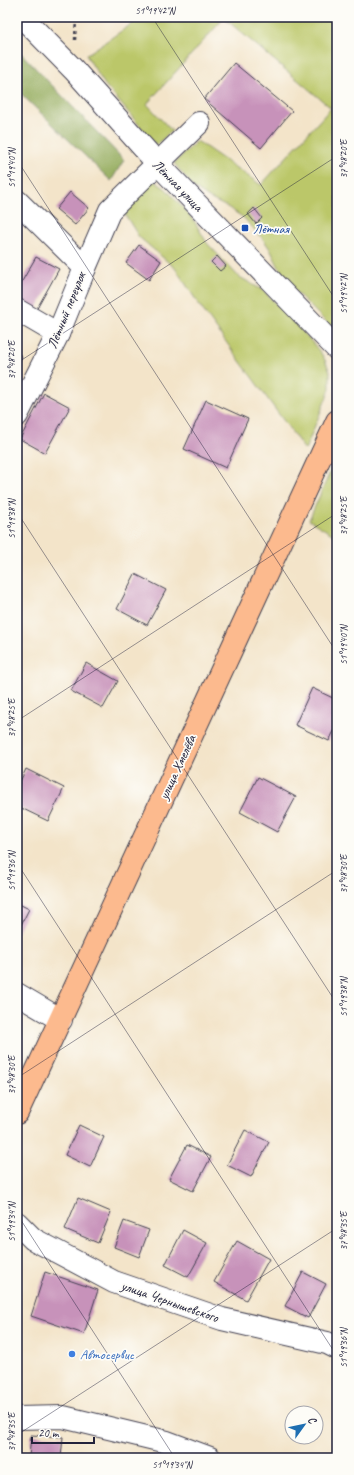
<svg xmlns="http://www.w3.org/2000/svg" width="354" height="1475" viewBox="0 0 354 1475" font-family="Caveat,sans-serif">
<rect width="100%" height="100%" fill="#fdfcf7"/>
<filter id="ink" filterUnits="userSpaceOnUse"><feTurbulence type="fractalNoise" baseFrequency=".025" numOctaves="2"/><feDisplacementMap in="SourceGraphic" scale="8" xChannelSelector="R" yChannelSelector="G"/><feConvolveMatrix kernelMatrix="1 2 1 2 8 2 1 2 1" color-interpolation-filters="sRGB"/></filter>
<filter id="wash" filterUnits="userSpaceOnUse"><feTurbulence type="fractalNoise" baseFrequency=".012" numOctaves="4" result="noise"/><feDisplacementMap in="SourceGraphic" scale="16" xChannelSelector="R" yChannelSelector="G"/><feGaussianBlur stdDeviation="0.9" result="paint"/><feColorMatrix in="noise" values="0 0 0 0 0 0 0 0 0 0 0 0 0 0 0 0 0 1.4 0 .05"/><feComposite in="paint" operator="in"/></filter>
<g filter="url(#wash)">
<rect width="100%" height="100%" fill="#f3e4c9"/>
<g fill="#bbc769" stroke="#6e7452">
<path d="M142 17H337V333L286 282 270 249 263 239 244 218 229 208 209 198 194 188 174 163 197 141 261 185 331 108 224 18 147 104 172 131 156 145 105 85 86 55Z"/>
<path d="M153 180 166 189 193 219 207 243 238 276 264 291 306 335 321 353 325 360 330 372V389L305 450 202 309 175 268 139 237 124 213 141 187Z"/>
<path d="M337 456V537L309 520Z"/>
</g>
<path fill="#94ac5d" stroke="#5b674c" d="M17 49 124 160 111 181 17 90Z"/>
<g id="blocks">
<g fill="#c792ba">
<path d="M234 63 292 111 261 148 204 99Z"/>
<path d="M70 192 89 208 75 225 56 209Z"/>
<path d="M254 208 262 218 256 224 248 214Z"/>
<path d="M139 245 161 261 149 280 126 263Z"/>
<path d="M217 256 226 266 220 271 211 262Z"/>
<path d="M36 257 59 269 35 312 17 302V290Z"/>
<path d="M17 353 22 356 17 367Z"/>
<path d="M44 393 70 407 45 453 20 439Z"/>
<path d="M206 400 248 419 226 468 184 449Z"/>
<path d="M135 574 166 590 147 625 117 609Z"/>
<path d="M86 663 118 681 103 708 71 691Z"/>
<path d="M312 688 337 700V725L329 741 295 725Z"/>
<path d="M26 769 64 788 48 821 17 806V788Z"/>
<path d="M258 777 296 797 277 832 240 812Z"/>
<path d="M17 903 29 909 17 933Z"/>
<path d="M79 1125 104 1137 90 1167 65 1155Z"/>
<path d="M245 1130 269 1142 251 1177 227 1165Z"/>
<path d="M187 1145 211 1157 193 1191 169 1179Z"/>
<path d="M78 1198 111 1212 98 1243 65 1229Z"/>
<path d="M124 1221 149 1230 139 1257 114 1247Z"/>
<path d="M183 1230 207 1243 188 1277 165 1265Z"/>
<path d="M237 1241 269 1259 246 1300 214 1282Z"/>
<path d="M45 1272 98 1290 84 1334 31 1316Z"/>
<path d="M303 1272 326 1284 308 1318 285 1306Z"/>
<path d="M31 1435 63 1437 61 1458H29Z"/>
</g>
</g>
</g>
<g filter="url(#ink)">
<use href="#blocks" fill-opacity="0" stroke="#413f50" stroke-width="1"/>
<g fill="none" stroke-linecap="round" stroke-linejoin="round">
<defs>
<g id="minor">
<path d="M22 17 74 70 157 163 337 349"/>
<path d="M17 201 85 268 58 334 17 415"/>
<path d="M85 268 110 210 199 123"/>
<path d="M17 310 58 334"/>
<path d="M17 994 61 1020"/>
<path d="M17 1223 33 1239 114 1282 222 1319 327 1343 337 1348"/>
<path d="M17 1418 63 1417 167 1442 210 1458"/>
</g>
<path id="major" d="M17 1113 337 421"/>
</defs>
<use href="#minor" stroke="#413f50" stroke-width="24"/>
<use href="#major" stroke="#413f50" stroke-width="24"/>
<path stroke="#413f50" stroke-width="2.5" stroke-dasharray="3 3" stroke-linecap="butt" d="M75 40 76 17"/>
<use href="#minor" stroke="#fff" stroke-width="22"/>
<use href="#major" stroke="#fcba8e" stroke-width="22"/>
</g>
</g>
<path fill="none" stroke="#22223b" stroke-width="1" stroke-opacity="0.45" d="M152 17 337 302M17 160 337 653M17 363 337 156M17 512 337 1004M17 721 337 513M17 863 337 1356M17 1078 337 870M17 1214 175 1458M17 1435 337 1228"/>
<rect fill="#1a4fb4" stroke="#fdfcf7" stroke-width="1.5" x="241" y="224" width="8" height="8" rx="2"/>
<circle fill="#3f7fe0" stroke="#fdfcf7" stroke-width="1.5" cx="72" cy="1354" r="4"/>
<g text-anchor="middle" stroke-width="3.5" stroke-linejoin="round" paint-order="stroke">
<g font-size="14" fill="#22223b" stroke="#fdfcf7">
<text transform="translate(178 185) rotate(46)" y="5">Лётная улица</text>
<text transform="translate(66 310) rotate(-68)" y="5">Лётный переулок</text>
<text transform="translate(177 767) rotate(-65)" y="5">улица Хмелёва</text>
<text transform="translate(170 1301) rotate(19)" y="5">улица Чернышевского</text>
</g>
<g font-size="14" fill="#164399" stroke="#fdfcf7" text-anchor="start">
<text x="253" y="233">Лётная</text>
</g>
<g font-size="14" fill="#366cbe" stroke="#fdfcf7" text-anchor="start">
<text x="80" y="1359">Автосервис</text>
</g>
</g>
<rect width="354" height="1475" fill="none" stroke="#fdfcf7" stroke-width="44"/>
<g transform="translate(304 1425) rotate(57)"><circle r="19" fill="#fdfcf7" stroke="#a5a5ac"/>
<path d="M0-3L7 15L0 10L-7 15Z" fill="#1f6fb2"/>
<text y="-6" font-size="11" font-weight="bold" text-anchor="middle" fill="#22223b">С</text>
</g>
<path d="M32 1437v6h62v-6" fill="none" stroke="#22223b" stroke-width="2"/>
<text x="38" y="1437" font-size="12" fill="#22223b" stroke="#fdfcf7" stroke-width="3" paint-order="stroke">20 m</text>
<rect x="22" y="22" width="310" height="1431" fill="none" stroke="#22223b" stroke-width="1.5"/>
<g font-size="10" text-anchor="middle" fill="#22223b">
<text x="155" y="14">51°19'42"N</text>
<text transform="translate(343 159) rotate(-90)" y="4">37°48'20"E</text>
<text transform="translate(11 168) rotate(-90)" y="4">51°19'40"N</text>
<text transform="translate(343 294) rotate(-90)" y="4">51°19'42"N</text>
<text transform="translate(11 360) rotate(-90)" y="4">37°48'20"E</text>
<text transform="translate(343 516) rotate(-90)" y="4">37°48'25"E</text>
<text transform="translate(11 519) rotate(-90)" y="4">51°19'38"N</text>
<text transform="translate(343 645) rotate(-90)" y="4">51°19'40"N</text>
<text transform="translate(11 718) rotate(-90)" y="4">37°48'25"E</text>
<text transform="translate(11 871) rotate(-90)" y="4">51°19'36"N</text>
<text transform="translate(343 874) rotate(-90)" y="4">37°48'30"E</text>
<text transform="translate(343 997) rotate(-90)" y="4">51°19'38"N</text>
<text transform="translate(11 1075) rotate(-90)" y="4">37°48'30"E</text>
<text transform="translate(11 1222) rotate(-90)" y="4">51°19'34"N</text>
<text transform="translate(343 1231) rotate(-90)" y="4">37°48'35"E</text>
<text transform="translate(343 1348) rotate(-90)" y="4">51°19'36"N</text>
<text transform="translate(11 1432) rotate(-90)" y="4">37°48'35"E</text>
<text x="172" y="1468">51°19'34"N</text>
</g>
</svg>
